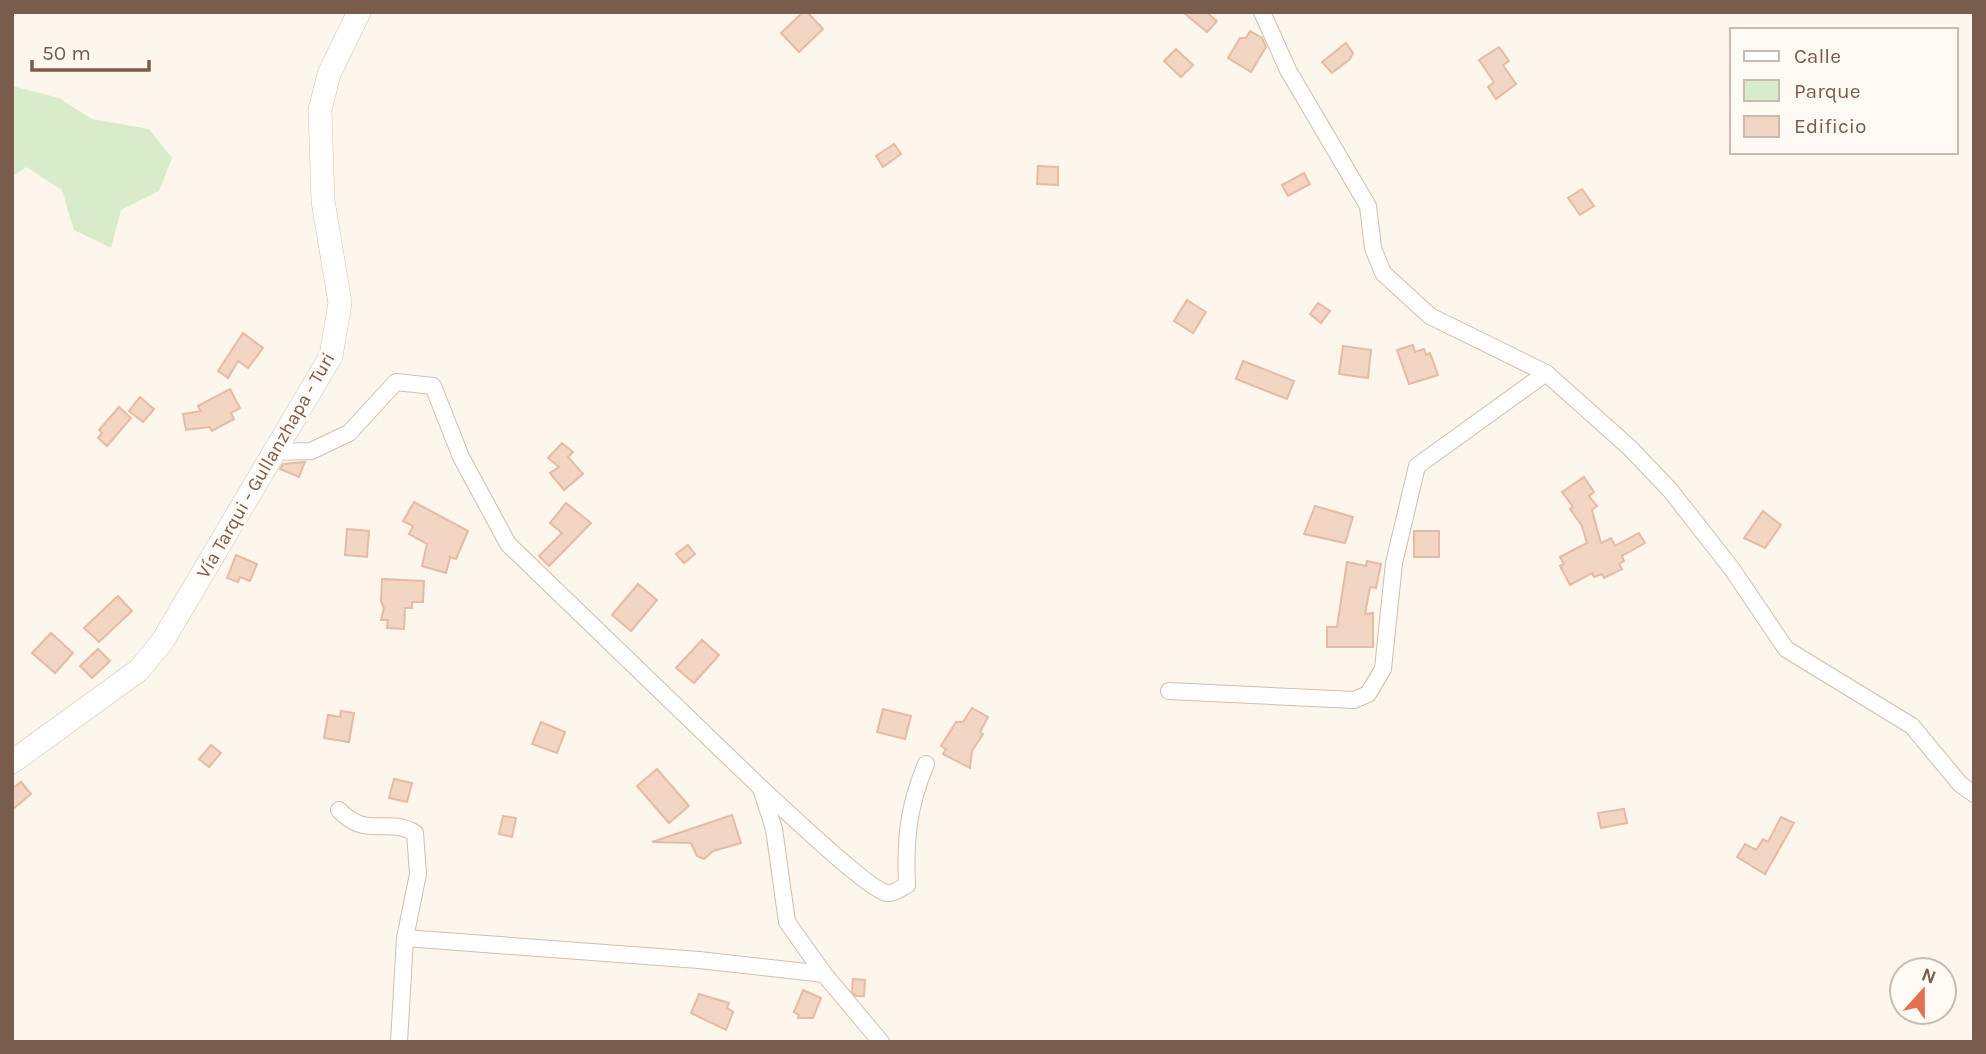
<svg xmlns="http://www.w3.org/2000/svg" width="1986" height="1054" viewBox="0 0 1986 1054" font-family="Karla,sans-serif">
<rect width="100%" height="100%" fill="#fdf6ec"/>
<path fill="#d8ecc9" d="M12 86 59 98 92 119 149 129 172 158 159 191 121 210 111 248 74 230 62 190 26 167 12 177Z"/>
<g fill="#f3d5c3" stroke="#e6bba3" stroke-width="2">
<path d="M803 12H807L823 29 799 52 781 33Z"/>
<path d="M1183 12H1206L1217 21 1207 32Z"/>
<path d="M1250 31 1262 38 1266 47 1251 72 1228 58 1240 38H1246Z"/>
<path d="M1346 43 1353 53 1350 59 1332 73 1322 62Z"/>
<path d="M1499 47 1509 61 1503 65 1516 84 1496 99 1488 87 1494 82 1479 60Z"/>
<path d="M1176 49 1193 65 1181 77 1164 61Z"/>
<path d="M894 144 901 154 883 167 876 156Z"/>
<path d="M1038 166 1058 167V185L1037 184Z"/>
<path d="M1304 173 1310 184 1288 196 1282 185Z"/>
<path d="M1582 189 1594 206 1580 215 1568 198Z"/>
<path d="M1187 300 1206 312 1193 333 1174 321Z"/>
<path d="M1318 303 1330 311 1321 323 1310 314Z"/>
<path d="M243 333 263 348 248 368 238 361 228 378 218 371Z"/>
<path d="M1413 345 1415 352 1424 349 1426 355 1430 353 1438 375 1409 384 1397 350Z"/>
<path d="M1343 346 1371 350 1368 378 1339 374Z"/>
<path d="M1243 361 1294 381 1287 399 1236 379Z"/>
<path d="M230 389 240 408 231 413 234 419 212 431 210 427 186 430 183 414 201 411 198 406Z"/>
<path d="M140 397 154 409 143 422 129 411Z"/>
<path d="M119 407 131 418 107 446 98 438 102 433 99 430Z"/>
<path d="M562 443 573 452 568 457 583 474 564 490 550 473 559 467 548 458Z"/>
<path d="M305 462 299 477 280 469 283 464Z"/>
<path d="M1584 477 1594 492 1589 496 1597 506 1592 510 1601 543 1611 538 1615 546 1639 533 1645 543 1622 556 1624 561 1619 564 1622 569 1604 578 1602 574 1594 577 1592 573 1570 585 1560 566 1564 564 1560 557 1587 543 1582 526 1570 509 1573 507 1562 492Z"/>
<path d="M414 502 468 531 456 559 450 557 446 573 422 566 427 544 409 534 413 526 403 521Z"/>
<path d="M566 503 591 523 549 566 539 556 562 533 550 523Z"/>
<path d="M1315 506 1353 517 1345 543 1304 534Z"/>
<path d="M1763 511 1781 525 1765 548 1744 538Z"/>
<path d="M347 529 369 531 367 557 345 555Z"/>
<rect x="1414" y="531" width="25" height="26"/>
<path d="M688 545 695 554 684 563 676 554Z"/>
<path d="M236 555 257 564 250 581 240 577 238 582 227 578Z"/>
<path d="M1367 561 1381 564 1376 588 1370 587 1365 614 1373 613V647H1327V627H1337L1347 562 1366 566Z"/>
<path d="M382 579 424 581 423 602H412V608H405L404 629 387 628 388 620H381L384 608 381 601Z"/>
<path d="M638 584 657 600 631 631 612 615Z"/>
<path d="M118 596 132 611 99 642 84 628Z"/>
<path d="M51 633 73 653 55 673 32 653Z"/>
<path d="M702 640 719 655 694 683 676 668Z"/>
<path d="M98 649 110 661 92 678 80 666Z"/>
<path d="M972 708 988 717 980 732 983 734 972 751 970 768 943 754 946 749 941 746 956 722H963Z"/>
<path d="M883 709 911 716 905 739 877 732Z"/>
<path d="M341 711 354 713 349 742 324 738 328 715 340 717Z"/>
<path d="M541 722 565 732 557 753 532 744Z"/>
<path d="M211 745 221 753 209 767 199 759Z"/>
<path d="M657 769 689 806 669 823 637 786Z"/>
<path d="M394 779 412 783 407 802 389 798Z"/>
<path d="M21 782 31 794 12 810V789Z"/>
<path d="M1624 809 1627 823 1601 828 1598 813Z"/>
<path d="M732 815 741 843 713 851 704 859 697 856 691 843 652 842Z"/>
<path d="M503 816 516 818 512 837 499 834Z"/>
<path d="M1781 817 1794 823 1765 874 1737 857 1745 844 1756 850 1763 839 1768 842Z"/>
<path d="M853 979 865 980 864 996H856L852 992Z"/>
<path d="M803 990 821 998 813 1018H798L799 1015 794 1012Z"/>
<path d="M699 994 729 1003 727 1008 733 1012 726 1030 691 1013Z"/>
</g>
<g fill="none" stroke-linecap="round" stroke-linejoin="round">
<defs>
<g id="street">
<path d="M1262 12 1288 70 1368 206 1373 248 1383 273 1430 316 1546 373 1630 448 1670 490 1732 569 1786 649 1912 726 1960 784 1974 794"/>
<path d="M275 452 311 451 349 433 396 382 433 386 461 457 508 544 761 788 774 829 787 922 824 974 881 1042"/>
<path d="M1169 691 1354 700 1368 694 1383 669 1394 563 1417 466 1546 373"/>
<path d="M761 788C781 806 868 890 887 893 894 894 901 888 907 885 905 839 908 807 926 764"/>
<path d="M339 810C367 840 387 816 415 833L418 874 405 938 399 1042"/>
<path d="M405 938 699 960 824 974"/>
</g>
<path id="secondary" d="M12 762 139 670 162 642 331 356 340 303 323 201 320 110 329 74 359 12"/>
</defs>
<use href="#street" stroke="#d1beb0" stroke-width="18"/>
<use href="#secondary" stroke="#d6c0b0" stroke-width="24"/>
<use href="#street" stroke="#fff" stroke-width="16"/>
<use href="#secondary" stroke="#fff" stroke-width="23"/>
</g>
<g text-anchor="middle" stroke-width="7" stroke-linejoin="round" paint-order="stroke">
<g font-size="19" fill="#7a5c4d" stroke="#fffaf3">
<text transform="translate(265 465) rotate(-60)" y="7">Vía Tarqui - Gullanzhapa - Turi</text>
</g>
</g>
<rect width="1986" height="1054" fill="none" stroke="#7a5c4d" stroke-width="28"/>
<rect x="1730" y="28" width="228" height="126" fill="#fffaf3" stroke="#cabbb1" stroke-width="2"/>
<rect x="1744" y="51" width="35" height="10" fill="#ffffff" stroke="#cabbb1" stroke-width="2"/>
<text x="1794" y="63" font-size="21" fill="#7a5c4d">Calle</text>
<rect x="1744" y="80" width="35" height="21" fill="#d8ecc9" stroke="#cabbb1" stroke-width="2"/>
<text x="1794" y="98" font-size="21" fill="#7a5c4d">Parque</text>
<rect x="1744" y="116" width="35" height="21" fill="#f3d5c3" stroke="#cabbb1" stroke-width="2"/>
<text x="1794" y="133" font-size="21" fill="#7a5c4d">Edificio</text>
<g transform="translate(1923 991) rotate(21)"><circle r="33" fill="#fffaf3" stroke="#cabbb1" stroke-width="2"/>
<path d="M0-5L12 26L0 18L-12 26Z" fill="#e76f51"/>
<text y="-10" font-size="19" font-weight="bold" text-anchor="middle" fill="#7a5c4d">N</text>
</g>
<path d="M32 60v10h117v-10" fill="none" stroke="#7a5c4d" stroke-width="3.5"/>
<text x="42" y="60" font-size="21" fill="#7a5c4d" stroke="#fffaf3" stroke-width="5" paint-order="stroke">50 m</text>
</svg>
